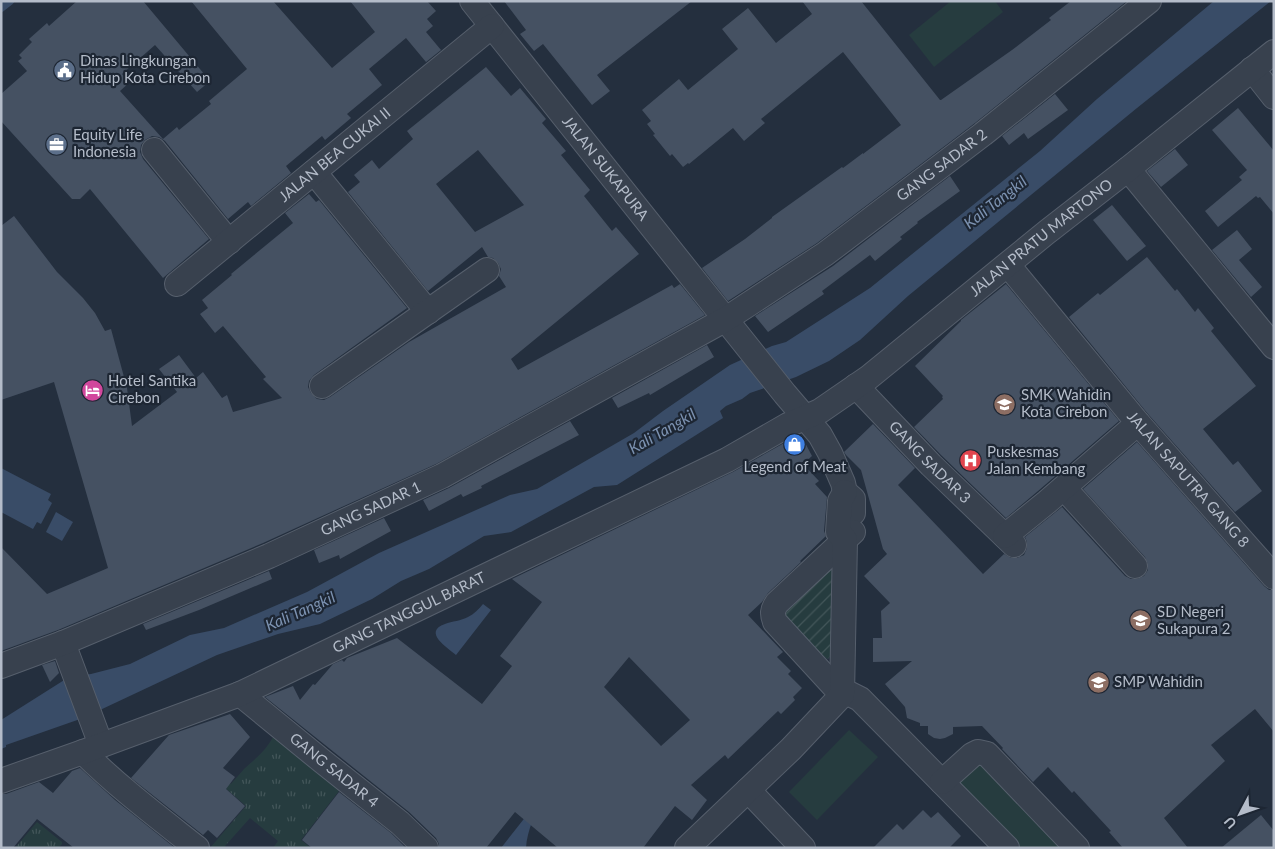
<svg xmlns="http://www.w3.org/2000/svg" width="1275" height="849" viewBox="0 0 1275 849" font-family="Lato,sans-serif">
<defs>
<pattern id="grass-tufts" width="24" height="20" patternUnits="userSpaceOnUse" patternTransform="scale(1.25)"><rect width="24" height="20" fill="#263c3f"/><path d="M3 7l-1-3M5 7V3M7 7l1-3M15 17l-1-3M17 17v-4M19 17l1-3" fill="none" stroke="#435659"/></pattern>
<pattern id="garden-furrows" width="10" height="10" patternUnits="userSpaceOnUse" patternTransform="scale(1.25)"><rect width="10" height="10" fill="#263c3f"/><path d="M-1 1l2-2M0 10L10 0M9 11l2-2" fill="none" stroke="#435659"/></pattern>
</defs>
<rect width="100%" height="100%" fill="#242f3e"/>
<g fill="url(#grass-tufts)">
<path d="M275 733 342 787 301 840 311 848H273L278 841 250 818 225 846 227 848H210L246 806 216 780 220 776 231 784C235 779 240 774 244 769 256 758 268 749 275 733Z"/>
<path d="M37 822 62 842V844L58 848H15Z"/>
</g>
<g fill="#263c3f">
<path d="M951 1H995L1003 12 934 67 909 35Z"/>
<path d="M849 730 878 757 817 820 789 792Z"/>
<path d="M981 764 1065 848H1020L961 787 959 781 976 765Z"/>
</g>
<path fill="url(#garden-furrows)" d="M832 568 831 655 828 659 823 656 787 619 785 612Z"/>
<g fill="#394c67">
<path d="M1214 1H1271L1137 108 908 296 860 340 829 361 796 377 750 393 742 399 726 406 720 411 723 418 617 485 594 487 511 532 484 536 429 569 401 581 372 599 320 624 278 634 217 655 83 718 6 745V747L1 749V720L69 677 91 674 130 664 190 635 224 628 307 592 379 553 510 495 537 489 634 433 663 411 730 365 772 346 786 342 870 288 1040 151 1097 99Z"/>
<path d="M1 468 51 494 48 500 52 503 41 524 37 522 33 529 1 512Z"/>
<path d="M56 512 73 522 62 541 46 532Z"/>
<path d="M483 604 491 610 456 655C448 648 422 632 445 624 452 621 461 621 468 617 474 614 479 609 483 604Z"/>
<path d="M542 796C536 813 527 830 526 848H501Z"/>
</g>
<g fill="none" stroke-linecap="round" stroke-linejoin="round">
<path stroke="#394c67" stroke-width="8" d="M1 8 10 1"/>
</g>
<g fill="#455162" fill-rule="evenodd">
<path d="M77 1H143L210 81 197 92 155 45 122 74 130 82 120 91 163 139 177 127 179 130 211 104 209 101 247 69 191 1H273L332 68 375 32 350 1H427L436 11 427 19 433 26 426 32 441 50 426 62 406 38 369 69 382 85 347 114 351 118 325 140 322 136 286 166 291 173 251 206 248 202 228 219 165 141 159 137 152 136 145 140 141 145 140 152 143 159 209 239 163 278 90 189 80 199H72L1 121V94L27 71 18 61 22 58 19 55 32 42 29 39 47 23 49 26Z"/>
<path d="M504 1H692L597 75 610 91 592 105 543 44 534 51 520 34 526 30Z"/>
<path d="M802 1H861L940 100H941L1012 50 1051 20 1049 18 1071 1H1127L975 123 817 243 728 301 702 268 745 239 772 218V217L842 167 843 168 863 153V154L901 125 843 52 761 119 765 123 744 141 733 128 689 164 688 163 683 167 672 154 670 156 653 135 655 134 647 124 651 121 642 110 679 79 688 90 738 49 722 29 748 8 776 43 812 14Z"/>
<path d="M486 67 511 96 520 88 546 119 542 123 566 151 561 155 590 190 584 196 612 231 616 227 639 254 511 359 518 370 672 285 674 288 680 284 705 315 436 464 263 543 58 630 1 651V547L47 594 108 568 54 382 1 400V226L14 216 57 272 83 298 95 313 105 331 111 329 127 388 132 426 177 392 159 369 179 355 196 378 203 372 222 398 227 395 233 412 282 398 263 379 266 377 223 326 215 333 200 314 208 308 202 300 232 275 231 274 293 223 285 213 309 194 316 202 319 200 407 308 314 375 309 381 308 387 311 393 317 399 324 400 330 397 409 342 506 287 499 276 501 269 498 263 493 258 488 257 482 247 428 291 348 192 360 182 354 175 372 160 379 169 413 139 407 131ZM478 150 524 205 475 232 436 184Z"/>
<path d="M1055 94 1068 110 1028 139 1024 133 1009 145 1002 136Z"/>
<path d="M1238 108 1274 151V214L1260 197 1258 198 1256 196 1218 227 1205 211 1242 180 1239 177 1247 170 1212 130Z"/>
<path d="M1175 149 1188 165 1161 187 1147 171Z"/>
<path d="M950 176 960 191 917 222 918 223 900 237 902 239 875 261 870 255 822 291 824 294 768 332 755 316 833 266Z"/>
<path d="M1112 205 1146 246 1127 261 1093 220Z"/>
<path d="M1237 230 1252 249 1239 260 1262 287 1251 297 1212 250Z"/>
<path d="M1147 257 1175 291 1177 289 1195 312 1198 308 1214 328 1211 331 1256 386 1203 429 1233 465 1238 461 1262 491 1235 512 1148 414 1069 317 1098 293 1100 295Z"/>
<path d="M1006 284 1119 421 1038 491 1006 518 941 455 914 427 943 399 942 397 943 396 915 366 961 321V320Z"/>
<path d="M707 345 714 357 650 395 649 393 618 408 612 398Z"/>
<path d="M570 421 579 435 481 486 482 488 463 497 461 494 429 511 423 500 449 488Z"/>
<path d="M873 424 915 468 898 485 983 574 1004 554 1011 558H1017L1024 555 1027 548V542L1025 537 1062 507 1125 576 1131 579H1137L1144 576 1148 570V564L1145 557 1083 489 1137 442 1264 586 1269 590H1274V732L1255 709 1211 745 1225 761 1164 818 1188 848H1123L1109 832 1111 831 1074 791 1072 793 1048 767 1033 782 1002 749 1003 748 982 726 953 727V734L945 738 940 739 934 738 928 734V726H920V723L907 718 905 707 885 684 912 661 873 662V638H882L881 611 890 603 864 576 887 554 883 549 861 470 846 455 844 452Z"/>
<path d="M801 435 812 456 803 464 819 481 815 484 827 497 824 531 826 536 800 561 801 562 768 593 762 602 748 615 783 652 777 657 791 671 788 674 802 688 793 697 795 700 781 714 778 711 728 759 725 755 691 785 707 800 692 820 675 806 643 848H558L515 812 486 848H439V844L436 838 409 812 265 697 293 686 300 700 313 684 315 685 333 664 342 660 344 662 347 658 397 638 482 704 512 666 500 656 542 602 512 579 733 472 793 438 794 439ZM629 657 690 720 661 746 604 687Z"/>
<path d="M384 518 391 531 340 559 339 555 319 563 314 550Z"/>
<path d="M269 571 272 579 199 610 146 630 143 624Z"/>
<path d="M55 661 59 673 50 682 42 665Z"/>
<path d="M230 714 250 737 223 768 235 777 226 789 245 806 217 838 208 830 203 835 131 778 169 735Z"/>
<path d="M80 768 115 800 175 848H74L37 819 13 848H1V794H6L39 782 53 793 72 771Z"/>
<path d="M339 792 391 833 406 848H312L302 840Z"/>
<path d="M923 810 931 818 938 812 961 836 949 848H873L897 824 903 830Z"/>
<path d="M1261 815 1274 831V848H1221Z"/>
</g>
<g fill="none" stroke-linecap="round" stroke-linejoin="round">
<defs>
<g id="minor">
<path id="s1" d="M472 1 785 394 820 435 830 453 843 483 845 492 853 499V513"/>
<path d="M1252 69 1274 97"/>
<path d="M154 150 229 242"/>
<path d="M1128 169 1274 347"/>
<path d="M314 172 428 312"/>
<path id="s2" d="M1008 265 1138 423 1274 577"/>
<path id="s3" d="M177 284 492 26"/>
<path d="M322 386 487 270"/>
<path id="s4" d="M856 386 931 465 1014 545"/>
<path d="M1064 488 1135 566"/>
<path d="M853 532 777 603C772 610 772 614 775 622L842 695 850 694 860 699 1007 848"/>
<path d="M1005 536 1047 502 1138 423"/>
<path d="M63 643 101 745"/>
<path id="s5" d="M1 666 63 643 269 556 442 476 726 319 825 254 983 134 1149 1"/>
<path id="s6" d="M240 694 322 761 400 823 426 848"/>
<path d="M83 752C118 787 158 817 197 848"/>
<path id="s7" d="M1 781 83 752 240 694 727 460 788 425 820 411 868 378 1047 232 1128 169 1274 52"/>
<path d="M942 782 972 755 978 752 987 754 1077 848"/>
<path d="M748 790 803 848"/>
<path d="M687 848 791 749 842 695 845 540 838 532 840 501 845 492"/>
</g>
</defs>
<use href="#minor" stroke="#565f6c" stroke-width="26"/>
<use href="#minor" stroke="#38414e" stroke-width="24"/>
</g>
<defs>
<symbol id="civic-disc" viewBox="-11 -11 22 22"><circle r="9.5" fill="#5c6f8a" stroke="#1d2633"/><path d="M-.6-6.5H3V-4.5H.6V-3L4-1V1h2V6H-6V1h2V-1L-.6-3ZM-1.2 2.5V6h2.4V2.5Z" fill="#fff"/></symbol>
<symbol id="office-disc" viewBox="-11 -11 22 22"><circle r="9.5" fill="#5c6f8a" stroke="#1d2633"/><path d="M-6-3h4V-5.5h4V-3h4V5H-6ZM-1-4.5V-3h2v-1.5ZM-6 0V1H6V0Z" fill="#fff"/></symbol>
<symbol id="hotel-disc" viewBox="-11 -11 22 22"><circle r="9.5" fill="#d1479c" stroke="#1d2633"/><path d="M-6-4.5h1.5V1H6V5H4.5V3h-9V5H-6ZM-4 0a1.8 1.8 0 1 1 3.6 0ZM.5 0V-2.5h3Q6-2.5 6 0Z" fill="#fff"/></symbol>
<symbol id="school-disc" viewBox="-11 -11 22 22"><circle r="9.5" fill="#8d6e63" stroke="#1d2633"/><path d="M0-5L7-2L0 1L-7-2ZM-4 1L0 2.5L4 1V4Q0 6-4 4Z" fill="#fff"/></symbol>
<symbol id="shop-disc" viewBox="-11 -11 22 22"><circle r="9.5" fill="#3f7fe0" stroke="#1d2633"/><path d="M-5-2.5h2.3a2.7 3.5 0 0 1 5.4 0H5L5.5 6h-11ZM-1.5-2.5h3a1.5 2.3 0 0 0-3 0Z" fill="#fff"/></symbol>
<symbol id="hospital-disc" viewBox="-11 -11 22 22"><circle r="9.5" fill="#e0444e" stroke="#1d2633"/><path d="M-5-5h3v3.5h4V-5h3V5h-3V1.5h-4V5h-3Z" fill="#fff"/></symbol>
</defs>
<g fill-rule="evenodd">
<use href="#civic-disc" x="52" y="58" width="25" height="25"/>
<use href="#office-disc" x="44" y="132" width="25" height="25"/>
<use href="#hotel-disc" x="80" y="378" width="25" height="25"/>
<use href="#school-disc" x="992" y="392" width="25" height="25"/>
<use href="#shop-disc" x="782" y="432" width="25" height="25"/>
<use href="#hospital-disc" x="958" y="448" width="25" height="25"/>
<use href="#school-disc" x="1128" y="608" width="25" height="25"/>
<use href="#school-disc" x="1086" y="670" width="25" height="25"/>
</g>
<g text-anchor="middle" stroke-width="4.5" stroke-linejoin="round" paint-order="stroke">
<g font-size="15" fill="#b4bcc9" stroke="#1d2633" text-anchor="start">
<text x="80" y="66">Dinas Lingkungan<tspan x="80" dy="17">Hidup Kota Cirebon</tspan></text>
<text x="73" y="140">Equity Life<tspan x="73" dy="17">Indonesia</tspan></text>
<text x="108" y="386">Hotel Santika<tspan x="108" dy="17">Cirebon</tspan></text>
<text x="1021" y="400">SMK Wahidin<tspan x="1021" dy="17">Kota Cirebon</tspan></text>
<text x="987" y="457">Puskesmas<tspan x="987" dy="17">Jalan Kembang</tspan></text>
<text x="795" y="472" text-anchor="middle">Legend of Meat</text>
<text x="1157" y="617">SD Negeri<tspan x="1157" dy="17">Sukapura 2</tspan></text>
<text x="1114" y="687">SMP Wahidin</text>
</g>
<g font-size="15" fill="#b4bcc9" stroke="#1d2633">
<text dy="5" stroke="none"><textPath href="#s3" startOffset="204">JALAN BEA CUKAI II</textPath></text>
<text dy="5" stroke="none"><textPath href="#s5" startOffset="1070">GANG SADAR 2</textPath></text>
<text dy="5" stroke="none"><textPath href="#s1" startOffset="214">JALAN SUKAPURA</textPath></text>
<text dy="5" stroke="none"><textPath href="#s7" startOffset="1181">JALAN PRATU MARTONO</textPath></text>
<text dy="5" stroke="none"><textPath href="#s4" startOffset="106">GANG SADAR 3</textPath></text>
<text dy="5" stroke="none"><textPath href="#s2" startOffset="280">JALAN SAPUTRA GANG 8</textPath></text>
<text dy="5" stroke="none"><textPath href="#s5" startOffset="402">GANG SADAR 1</textPath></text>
<text dy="5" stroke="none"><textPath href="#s7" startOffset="442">GANG TANGGUL BARAT</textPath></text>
<text dy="5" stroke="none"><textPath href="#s6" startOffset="121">GANG SADAR 4</textPath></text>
</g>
<g font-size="16" font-style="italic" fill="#7c92b1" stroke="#1d2633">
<text transform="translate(995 202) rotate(-38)" y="6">Kali Tangkil</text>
<text transform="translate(662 431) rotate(-30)" y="6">Kali Tangkil</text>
<text transform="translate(300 611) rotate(-24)" y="6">Kali Tangkil</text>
</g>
</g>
<rect width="1275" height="849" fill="none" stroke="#b4bcc9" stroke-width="5"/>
<g transform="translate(1240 814) rotate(229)" stroke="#1d2633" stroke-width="4" paint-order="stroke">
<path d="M0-4L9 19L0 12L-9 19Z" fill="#b4bcc9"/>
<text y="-8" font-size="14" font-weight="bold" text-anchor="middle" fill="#b4bcc9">U</text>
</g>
</svg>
